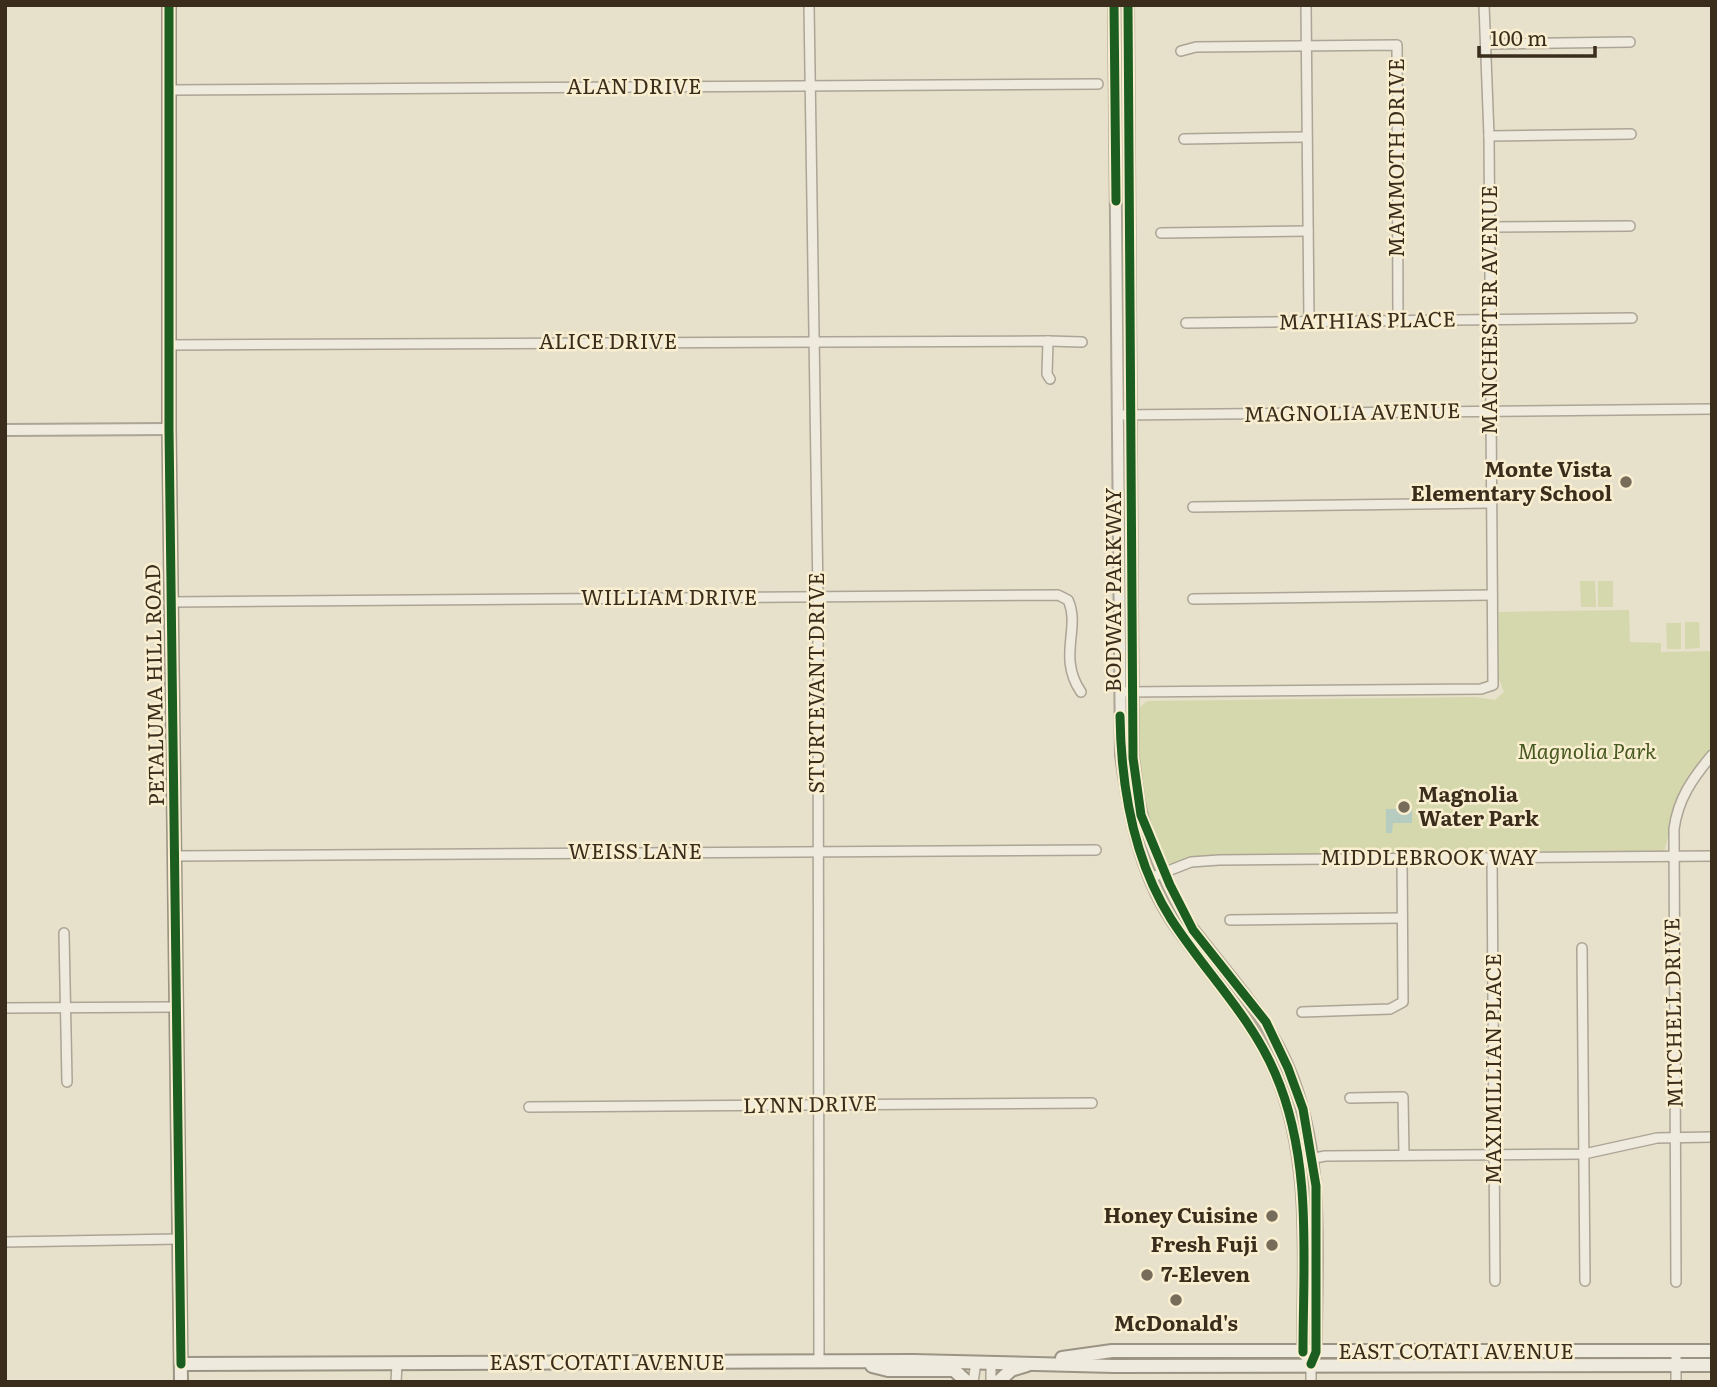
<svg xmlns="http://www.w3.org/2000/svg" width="1717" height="1387" viewBox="0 0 1717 1387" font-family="Literata,serif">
<rect width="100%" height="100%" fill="#e7e0cb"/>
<g fill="#d5d8ac">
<path d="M1580 581H1595L1596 607H1581Z"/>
<rect x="1598" y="581" width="15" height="26"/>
<path d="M1629 610 1630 642 1661 643V652L1712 651V746L1679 796 1664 852 1177 865C1171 864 1166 864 1162 859 1149 841 1130 735 1137 714 1138 708 1143 705 1147 701L1475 697 1495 700 1504 692 1499 679V612Z"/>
<path d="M1685 622H1699L1700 648 1685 649Z"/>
<path d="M1666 623H1681V649H1667Z"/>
</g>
<path fill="#b7ccc0" d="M1406 804H1412V823H1393L1392 833H1386V809H1406Z"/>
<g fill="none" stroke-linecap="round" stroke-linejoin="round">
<defs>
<g id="minor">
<path d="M809 5 818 597 819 1361"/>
<path d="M1306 5 1309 322"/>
<path d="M1486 44 1630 42"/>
<path d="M1181 51 1196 47 1397 45 1398 320"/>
<path d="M170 90 1098 84"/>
<path d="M1489 136 1631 134"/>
<path d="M1184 139 1307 137"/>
<path d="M1490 227 1630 226"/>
<path d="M1161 233 1308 231"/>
<path d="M1186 323 1632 318"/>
<path d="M1048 341 1082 342"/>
<path d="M169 345 1048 341 1047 374 1050 379"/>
<path d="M1118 415 1712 409"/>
<path d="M1193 507 1491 503"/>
<path d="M1193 599 1492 595"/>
<path d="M172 602 1058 595 1068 600C1081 628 1057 657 1081 692"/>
<path d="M1126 692 1481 689 1493 685 1489 136 1484 5"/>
<path d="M175 856 1096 850"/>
<path d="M1492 858 1495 1281"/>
<path d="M1150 878 1191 862 1219 860 1712 856"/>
<path d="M1230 920 1402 918"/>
<path d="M64 933 67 1082"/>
<path d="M1582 948 1585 1281"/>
<path d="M5 1008 176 1007"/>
<path d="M1302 1012 1390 1009 1403 1002 1402 858"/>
<path d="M1350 1098 1403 1097 1404 1155"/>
<path d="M529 1107 1092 1103"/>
<path d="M1300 1161 1325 1156 1584 1154 1657 1138 1712 1137"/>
<path d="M5 1242 179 1239"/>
<path d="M1676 1282 1674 829C1678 799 1692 779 1712 755"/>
<path d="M1676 1351V1382"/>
<path d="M991 1362V1382"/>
<path d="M1311 1364V1382"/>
<path d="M396 1382 397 1364"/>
<path d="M973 1382 976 1362"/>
</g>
<g id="tertiary">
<path d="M1114 5 1121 755C1129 813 1139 871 1172 921 1207 972 1251 1016 1276 1074 1312 1161 1303 1260 1303 1352L1311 1364"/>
<path d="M1128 5 1133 758C1136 777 1137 798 1142 816 1151 850 1174 904 1195 932 1229 976 1266 1015 1288 1067 1325 1153 1316 1249 1316 1340L1314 1359"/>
<path d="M5 430 169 429"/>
</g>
<g id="secondary">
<path d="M169 5V429L181 1382"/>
<path d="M1062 1358 1112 1351H1712"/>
<path d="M181 1364 913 1361 1114 1366 1712 1365"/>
<path d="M872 1366 888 1370H954L967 1382"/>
<path d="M998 1382 1011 1370 1027 1365"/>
</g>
</defs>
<use href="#minor" stroke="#aca495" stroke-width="12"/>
<use href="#tertiary" stroke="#aca495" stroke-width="14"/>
<use href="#secondary" stroke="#9b9484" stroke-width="16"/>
<use href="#minor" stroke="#eeeade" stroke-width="9"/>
<use href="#tertiary" stroke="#eeeade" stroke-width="10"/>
<use href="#secondary" stroke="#eeeade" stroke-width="12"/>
<defs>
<g id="cycleway">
<path d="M169 5V429L181 1364"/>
<path d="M1114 5 1116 201"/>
<path d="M1128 5 1133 758 1141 815 1170 885 1193 930 1266 1022 1288 1068 1303 1109 1316 1186V1352L1311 1364"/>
<path d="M1120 716C1121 786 1133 859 1171 919 1205 972 1250 1015 1275 1073 1313 1160 1303 1260 1303 1352"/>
</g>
</defs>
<use href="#cycleway" stroke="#f9efd0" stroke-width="13"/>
<use href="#cycleway" stroke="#1b5e20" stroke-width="9"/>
</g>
<g fill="#776c59" stroke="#f9efd0" stroke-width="2.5">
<circle cx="1626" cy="482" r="7"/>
<circle cx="1404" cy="807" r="7"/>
<circle cx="1272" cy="1216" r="7"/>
<circle cx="1272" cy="1245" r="7"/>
<circle cx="1147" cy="1275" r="7"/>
<circle cx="1176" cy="1300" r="7"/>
</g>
<g text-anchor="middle" stroke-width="5" stroke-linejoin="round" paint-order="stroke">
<g font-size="21" fill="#3b2d1c" stroke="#f9efd0">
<text x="634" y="94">ALAN DRIVE</text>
<text transform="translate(1397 158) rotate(-90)" y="7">MAMMOTH DRIVE</text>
<text transform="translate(1490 310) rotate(-90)" y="7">MANCHESTER AVENUE</text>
<text transform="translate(1367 321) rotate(-1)" y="7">MATHIAS PLACE</text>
<text x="608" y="349">ALICE DRIVE</text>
<text transform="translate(1352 413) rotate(-1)" y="7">MAGNOLIA AVENUE</text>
<text transform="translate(1114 590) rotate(-90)" y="7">BODWAY PARKWAY</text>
<text x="669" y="605">WILLIAM DRIVE</text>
<text transform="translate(817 683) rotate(-90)" y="7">STURTEVANT DRIVE</text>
<text transform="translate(155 685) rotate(-91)" y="7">PETALUMA HILL ROAD</text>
<text x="635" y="859">WEISS LANE</text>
<text x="1429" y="865">MIDDLEBROOK WAY</text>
<text transform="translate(1674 1013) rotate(-91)" y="7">MITCHELL DRIVE</text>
<text transform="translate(1494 1069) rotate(-90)" y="7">MAXIMILLIAN PLACE</text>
<text transform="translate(810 1105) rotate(-1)" y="7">LYNN DRIVE</text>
<text x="1456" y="1359">EAST COTATI AVENUE</text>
<text x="607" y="1370">EAST COTATI AVENUE</text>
</g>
<g font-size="21" font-weight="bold" fill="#3b2d1c" stroke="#f9efd0" text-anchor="end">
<text x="1612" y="477">Monte Vista<tspan x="1612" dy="24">Elementary School</tspan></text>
<text x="1418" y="802" text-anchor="start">Magnolia<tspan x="1418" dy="24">Water Park</tspan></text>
<text x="1258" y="1223">Honey Cuisine</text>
<text x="1258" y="1252">Fresh Fuji</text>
<text x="1161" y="1282" text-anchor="start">7-Eleven</text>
<text x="1176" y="1331" text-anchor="middle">McDonald's</text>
</g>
<g font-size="21" font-style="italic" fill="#475920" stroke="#f9efd0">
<text x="1587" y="759">Magnolia Park</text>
</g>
</g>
<rect width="1717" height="1387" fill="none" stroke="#3b2d1c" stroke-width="14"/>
<path d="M1479 46v10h116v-10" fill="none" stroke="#3b2d1c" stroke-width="3.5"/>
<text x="1490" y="46" font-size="21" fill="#3b2d1c" stroke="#f9efd0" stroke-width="5" paint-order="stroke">100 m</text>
</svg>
